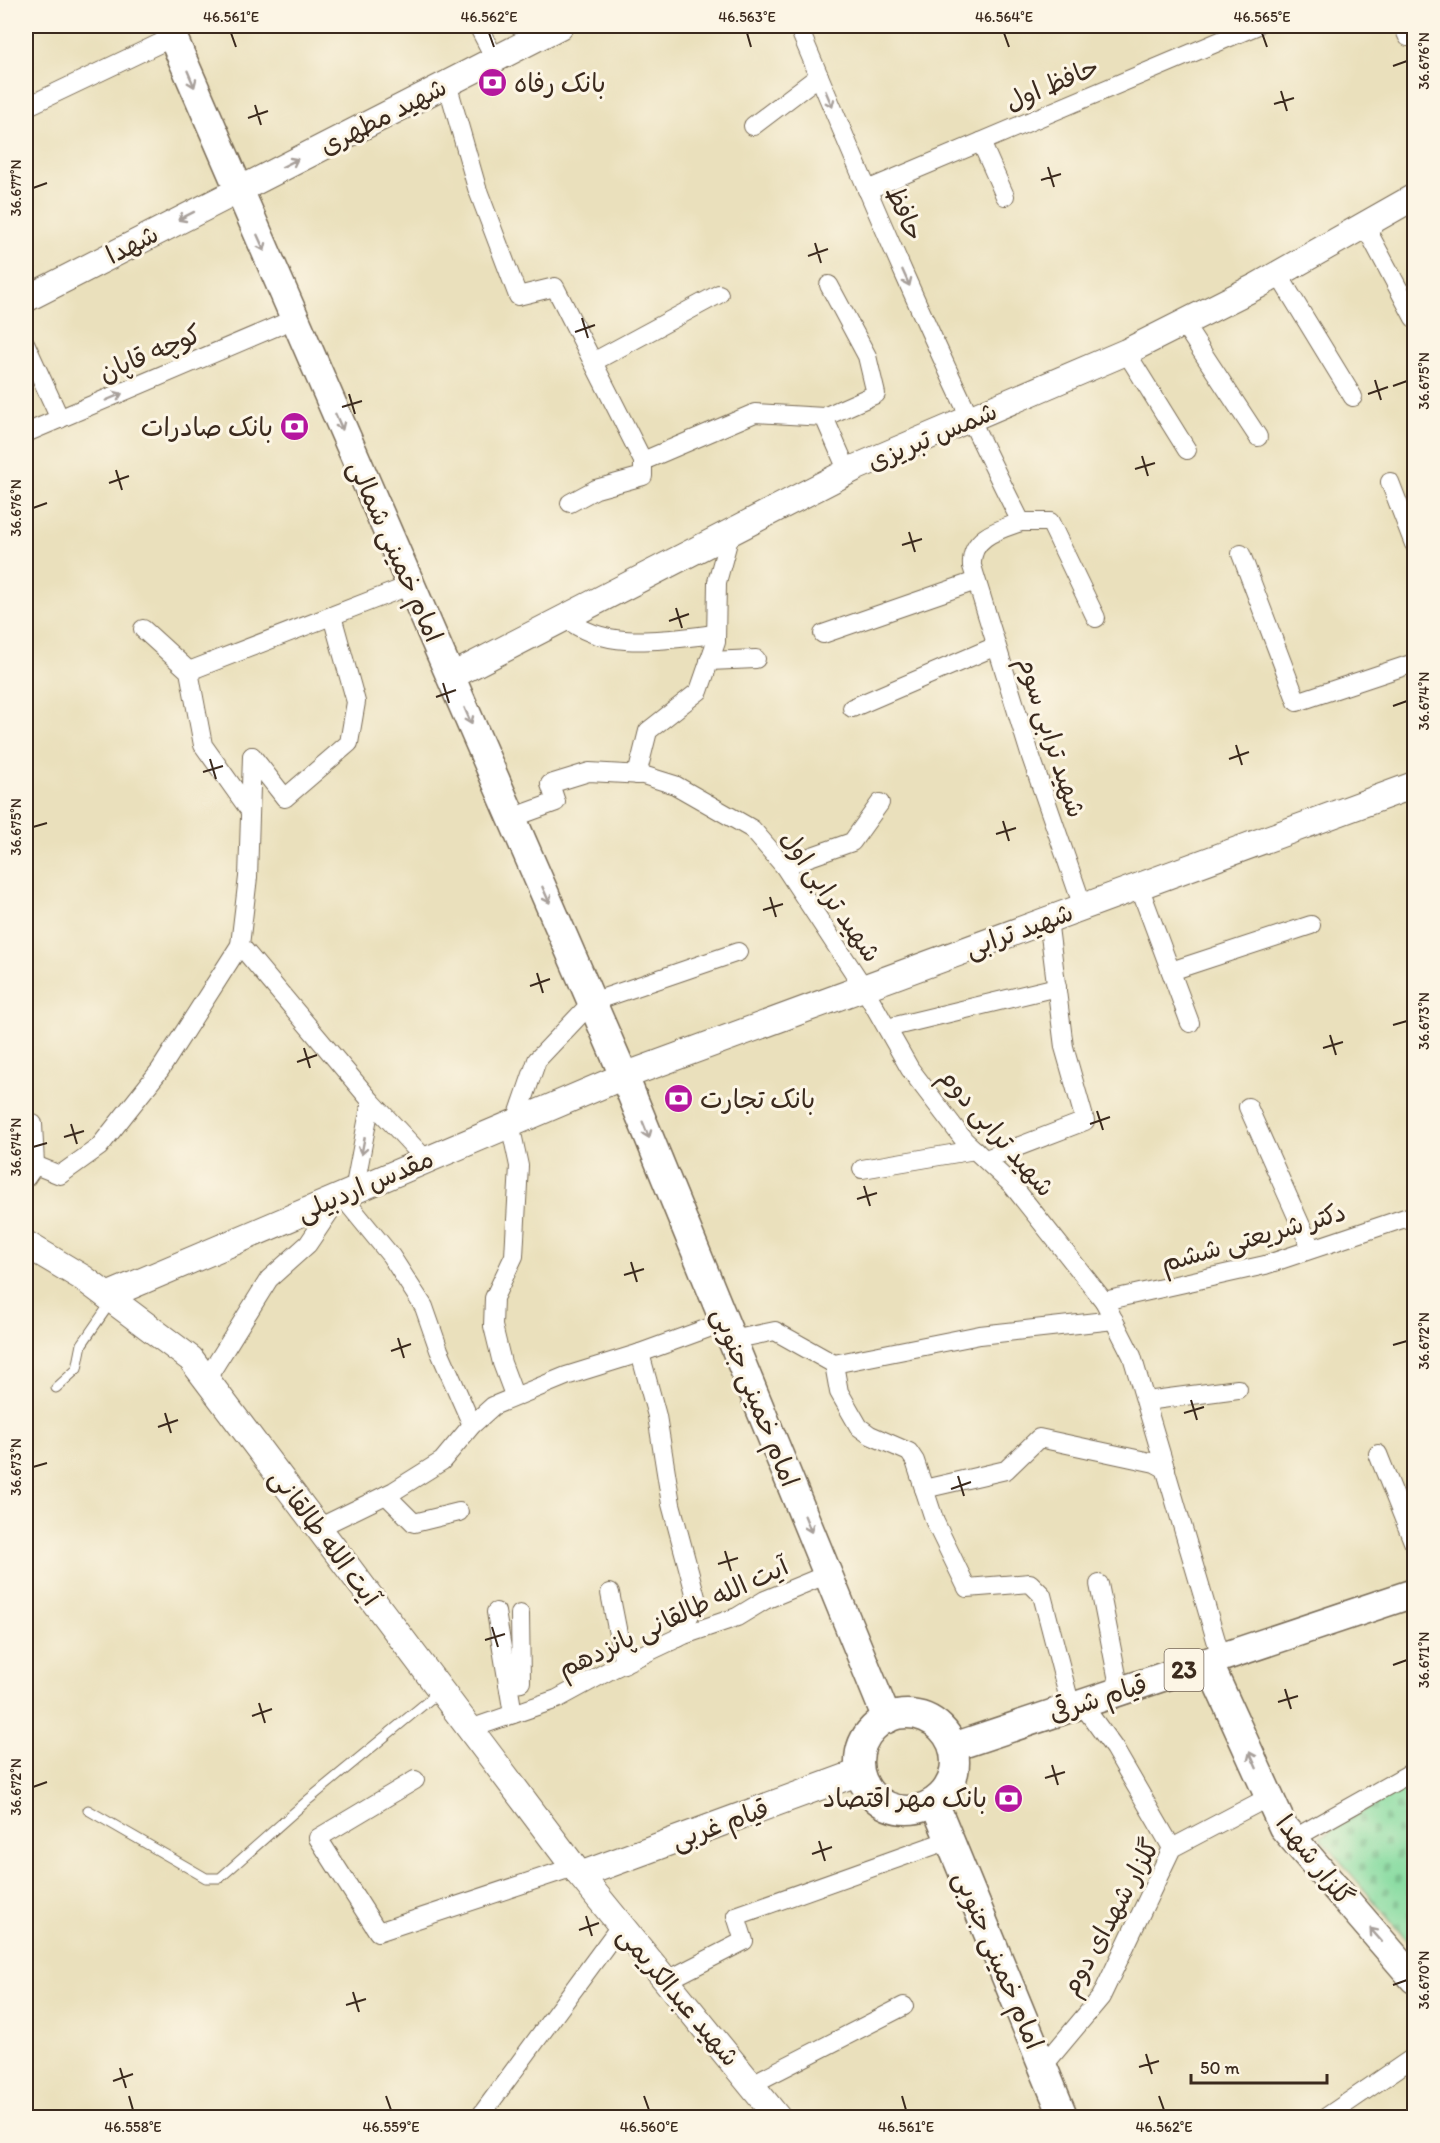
<svg xmlns="http://www.w3.org/2000/svg" width="1440" height="2143" viewBox="0 0 1440 2143" font-family="Itim,'Playpen Sans Arabic',sans-serif">
<defs>
<pattern id="cemetery-stones" width="16" height="16" patternUnits="userSpaceOnUse" patternTransform="scale(1.5)"><rect width="16" height="16" fill="#82da9e"/><path d="M2 7V4a2 2 0 0 1 4 0v3zM10 15v-3a2 2 0 0 1 4 0v3z" fill="#71bb88"/></pattern>
</defs>
<rect width="100%" height="100%" fill="#fcf5e5"/>
<filter id="ink" filterUnits="userSpaceOnUse"><feTurbulence type="fractalNoise" baseFrequency=".0167" numOctaves="2"/><feDisplacementMap in="SourceGraphic" scale="12" xChannelSelector="R" yChannelSelector="G"/><feConvolveMatrix kernelMatrix="1 2 1 2 8 2 1 2 1" color-interpolation-filters="sRGB"/></filter>
<filter id="wash" filterUnits="userSpaceOnUse"><feTurbulence type="fractalNoise" baseFrequency=".008" numOctaves="4" result="noise"/><feDisplacementMap in="SourceGraphic" scale="24" xChannelSelector="R" yChannelSelector="G"/><feGaussianBlur stdDeviation="1.35" result="paint"/><feColorMatrix in="noise" values="0 0 0 0 0 0 0 0 0 0 0 0 0 0 0 0 0 1.4 0 .05"/><feComposite in="paint" operator="in"/></filter>
<g filter="url(#wash)">
<rect width="100%" height="100%" fill="#eae0bc"/>
<path fill="url(#cemetery-stones)" stroke="#5e825e" stroke-width="1.5" d="M1414 1780V1949L1320 1837Z"/>
</g>
<g filter="url(#ink)">
<g fill="none" stroke-linecap="round" stroke-linejoin="round">
<defs>
<g id="lane">
<path d="M56 1388 77 1369 82 1344 111 1302"/>
<path d="M88 1810 206 1878H220L308 1800 439 1692"/>
</g>
<g id="street">
<path d="M478 26 495 59"/>
<path d="M798 26C868 193 939 360 1021 522 998 530 970 537 972 566L1030 754 1083 907"/>
<path d="M1403 26 1408 37"/>
<path d="M447 83 477 188 518 296 555 287 643 461V476L596 489 570 503"/>
<path d="M26 107 173 37"/>
<path d="M753 126 819 76"/>
<path d="M981 142 1005 196"/>
<path d="M867 190 1256 26"/>
<path d="M1365 226 1414 318"/>
<path d="M1278 274 1353 397"/>
<path d="M1183 323 1258 437"/>
<path d="M26 345 60 419"/>
<path d="M1126 352 1187 450"/>
<path d="M593 362 719 294"/>
<path d="M824 417 876 394 867 356 829 285"/>
<path d="M26 433 294 319"/>
<path d="M643 461 755 413 824 417 848 472"/>
<path d="M1390 482 1414 544"/>
<path d="M1021 522H1050L1096 618"/>
<path d="M1241 554 1297 702 1414 663"/>
<path d="M566 618C605 652 668 639 716 634"/>
<path d="M143 629 189 671 203 745 250 811"/>
<path d="M823 634 976 581"/>
<path d="M709 661 756 659"/>
<path d="M189 671 411 585"/>
<path d="M852 708 996 646"/>
<path d="M252 756 248 877 240 945 371 1101 426 1160"/>
<path d="M252 756 285 798 349 743 356 702 332 616"/>
<path d="M637 775 648 731 699 691 716 642 717 582 731 531"/>
<path d="M512 818 556 802 550 784 589 772 643 775 675 785 752 829 784 866 864 988 910 1069 964 1140 1012 1185 1104 1301 1132 1356 1221 1657"/>
<path d="M784 866 852 842 880 803"/>
<path d="M1139 886 1190 1023"/>
<path d="M1171 971 1311 925"/>
<path d="M887 1028 1057 987"/>
<path d="M1248 1107 1311 1248"/>
<path d="M516 1121 537 1060 592 1002 738 952"/>
<path d="M33 1124 35 1165"/>
<path d="M510 1124 519 1166 514 1256 494 1298 493 1326 502 1363 514 1395"/>
<path d="M986 1159 1085 1121 1064 1047 1048 919"/>
<path d="M862 1169 975 1150"/>
<path d="M26 1178 35 1165 60 1175 99 1147 160 1070 240 945"/>
<path d="M354 1191 371 1101"/>
<path d="M1104 1301 1265 1265 1414 1215"/>
<path d="M732 1340 775 1331 834 1364 980 1335 1114 1320"/>
<path d="M640 1353 657 1416 671 1504 697 1601 678 1638"/>
<path d="M834 1364 839 1392 859 1427 870 1435 909 1452 915 1461 935 1522 967 1588 1030 1583 1042 1595 1071 1707"/>
<path d="M206 1380 269 1279 308 1244 341 1195 391 1256 424 1307 439 1350 472 1425"/>
<path d="M1146 1401 1238 1389"/>
<path d="M1378 1454 1414 1544"/>
<path d="M924 1489 1006 1470 1039 1438 1155 1463 1166 1469"/>
<path d="M386 1495 414 1523 459 1512"/>
<path d="M318 1528 394 1491 442 1461 472 1425 493 1406 566 1376 640 1353 725 1322"/>
<path d="M1099 1584 1120 1691"/>
<path d="M610 1593 624 1664"/>
<path d="M496 1612 513 1714"/>
<path d="M508 1684 521 1682 520 1614"/>
<path d="M1082 1704 1114 1748 1172 1848"/>
<path d="M470 1729 557 1699 614 1668 684 1635 737 1617 765 1600 828 1574"/>
<path d="M415 1780 318 1838 378 1932 574 1867"/>
<path d="M1293 1839 1414 1771"/>
<path d="M666 1981 744 1941 736 1916 949 1840"/>
<path d="M1044 2065 1101 1997 1172 1848 1269 1797"/>
<path d="M752 2084 904 2006"/>
<path d="M479 2118 621 1925"/>
<path d="M1325 2118 1414 2057"/>
</g>
<g id="secondary">
<path d="M26 299 560 26"/>
<path d="M450 677 857 467 1126 352 1257 286 1414 197"/>
<path d="M26 1244 83 1278 191 1359 580 1875 778 2118"/>
<path d="M107 1296 624 1076 1414 785"/>
<path d="M580 1875 860 1772"/>
</g>
<g id="primary">
<path d="M168 26 624 1076 887 1719"/>
<path d="M1208 1662 1283 1827 1414 1979"/>
<circle cx="907" cy="1762" r="48"/>
<path d="M953 1747 1414 1593"/>
<path d="M934 1802 1064 2118"/>
</g>
</defs>
<use href="#lane" stroke="#786a55" stroke-width="11"/>
<use href="#street" stroke="#786a55" stroke-width="20"/>
<use href="#secondary" stroke="#786a55" stroke-width="28"/>
<use href="#primary" stroke="#786a55" stroke-width="31"/>
<use href="#lane" stroke="#fff" stroke-width="9"/>
<use href="#street" stroke="#fff" stroke-width="18"/>
<use href="#secondary" stroke="#fff" stroke-width="26"/>
<use href="#primary" stroke="#fff" stroke-width="28"/>
</g>
<defs><path id="oneway-shaft" d="M-6 0H5M1.5-3L5.5 0L1.5 3" fill="none" stroke-width="1.6" stroke-linecap="round" stroke-linejoin="round" transform="scale(1.5)"/></defs>
<g stroke="#a79f9a">
<use href="#oneway-shaft" transform="translate(191 79) rotate(67)"/>
<use href="#oneway-shaft" transform="translate(829 99) rotate(67)"/>
<use href="#oneway-shaft" transform="translate(290 163) rotate(-27)"/>
<use href="#oneway-shaft" transform="translate(186 216) rotate(153)"/>
<use href="#oneway-shaft" transform="translate(261 243) rotate(66)"/>
<use href="#oneway-shaft" transform="translate(906 278) rotate(66)"/>
<use href="#oneway-shaft" transform="translate(114 397) rotate(-23)"/>
<use href="#oneway-shaft" transform="translate(339 422) rotate(66)"/>
<use href="#oneway-shaft" transform="translate(468 716) rotate(67)"/>
<use href="#oneway-shaft" transform="translate(546 895) rotate(66)"/>
<use href="#oneway-shaft" transform="translate(646 1130) rotate(68)"/>
<use href="#oneway-shaft" transform="translate(363 1146) rotate(101)"/>
<use href="#oneway-shaft" transform="translate(808 1524) rotate(68)"/>
<use href="#oneway-shaft" transform="translate(1253 1760) rotate(-114)"/>
<use href="#oneway-shaft" transform="translate(1376 1935) rotate(-131)"/>
</g>
</g>
<path fill="none" stroke="#3b2a1e" stroke-width="2" d="M231 33 236 47M489 33 494 47M747 33 751 47M1004 33 1009 47M1262 33 1267 47M1393 66 1407 61M1281 91 1287 111M1274 104 1294 98M255 105 261 125M248 118 268 111M1048 167 1054 187M1041 180 1061 174M33 188 47 183M815 243 821 263M808 256 828 249M582 318 588 338M575 332 595 325M1375 380 1381 400M1393 386 1407 381M349 394 355 414M1368 394 1388 387M342 407 362 401M1142 456 1148 476M1135 469 1155 463M116 470 122 490M109 483 129 476M33 508 47 503M909 532 915 552M902 545 922 539M676 608 682 628M669 621 689 614M443 683 449 703M436 697 456 690M1393 706 1407 701M1236 745 1242 765M210 759 216 779M1229 759 1249 752M203 772 223 766M1003 821 1009 841M33 827 47 823M996 834 1016 828M770 897 776 917M763 910 783 904M537 973 543 993M530 986 550 979M1393 1025 1407 1021M1330 1035 1336 1055M304 1048 310 1068M1323 1048 1343 1042M297 1062 317 1055M1097 1111 1103 1130M71 1124 77 1144M1090 1124 1110 1117M64 1137 84 1131M33 1147 47 1143M864 1186 870 1206M857 1199 877 1193M631 1262 637 1282M624 1275 644 1269M398 1338 404 1358M1393 1345 1407 1341M391 1351 411 1344M1191 1400 1197 1420M165 1413 171 1433M1184 1413 1204 1407M158 1427 178 1420M33 1467 47 1463M958 1476 964 1496M951 1489 971 1482M725 1551 731 1571M718 1564 738 1558M492 1627 498 1647M485 1640 505 1634M1393 1665 1407 1660M1285 1689 1291 1709M1278 1702 1298 1696M259 1703 265 1723M252 1716 272 1709M1052 1765 1058 1785M1045 1778 1065 1772M33 1787 47 1782M819 1841 825 1861M812 1854 832 1847M586 1916 592 1936M579 1930 599 1923M1393 1985 1407 1980M353 1992 359 2012M346 2005 366 1999M1146 2054 1152 2074M1139 2067 1159 2061M120 2068 126 2088M113 2081 133 2074M129 2096 133 2110M386 2096 391 2110M644 2096 649 2110M902 2096 906 2110M1159 2096 1164 2110"/>
<defs>
<symbol id="bank-disc" viewBox="-11 -11 22 22"><circle r="9.5" fill="#b5179e" stroke="#fcf5e5"/><path d="M-6-4H6V4H-6ZM0-2.3a2.3 2.3 0 1 0 0 4.6a2.3 2.3 0 1 0 0-4.6Z" fill="#fff"/></symbol>
</defs>
<g fill-rule="evenodd">
<use href="#bank-disc" x="476" y="66" width="33" height="33"/>
<use href="#bank-disc" x="278" y="410" width="33" height="33"/>
<use href="#bank-disc" x="662" y="1082" width="33" height="33"/>
<use href="#bank-disc" x="992" y="1782" width="33" height="33"/>
</g>
<g text-anchor="middle" stroke-width="6" stroke-linejoin="round" paint-order="stroke">
<rect fill="#fcf5e5" stroke="#75675a" stroke-width="1.5" x="1164.5" y="1649" width="39" height="42" rx="4.5"/>
<g font-size="24" font-weight="bold" fill="#3b2a1e">
<text x="1184" y="1678">23</text>
</g>
<g font-size="26" fill="#3b2a1e" stroke="#fcf5e5" text-anchor="start">
<text x="514" y="92">بانک رفاه</text>
<text x="273" y="436" text-anchor="end">بانک صادرات</text>
<text x="700" y="1108">بانک تجارت</text>
<text x="987" y="1807" text-anchor="end">بانک مهر اقتصاد</text>
</g>
<g font-size="26" fill="#3b2a1e" stroke="#fcf5e5">
<text transform="translate(1052 84) rotate(-23)" y="9">حافظ اول</text>
<text transform="translate(383 116) rotate(-27)" y="9">شهید مطهری</text>
<text transform="translate(905 213) rotate(66)" y="9">حافظ</text>
<text transform="translate(132 244) rotate(-27)" y="9">شهدا</text>
<text transform="translate(150 353) rotate(-23)" y="9">کوچه قاپان</text>
<text transform="translate(932 436) rotate(-23)" y="9">شمس تبریزی</text>
<text transform="translate(396 551) rotate(66)" y="9">امام خمینی شمالی</text>
<text transform="translate(1052 737) rotate(72)" y="9">شهید ترابی سوم</text>
<text transform="translate(831 896) rotate(55)" y="9">شهید ترابی اول</text>
<text transform="translate(1019 930) rotate(-20)" y="9">شهید ترابی</text>
<text transform="translate(997 1132) rotate(49)" y="9">شهید ترابی دوم</text>
<text transform="translate(365 1185) rotate(-23)" y="9">مقدس اردبیلی</text>
<text transform="translate(1253 1237) rotate(-16)" y="9">دکتر شریعتی ششم</text>
<text transform="translate(756 1397) rotate(68)" y="9">امام خمینی جنوبی</text>
<text transform="translate(325 1537) rotate(53)" y="9">آیت الله طالقانی</text>
<text transform="translate(673 1617) rotate(-25)" y="9">آیت الله طالقانی پانزدهم</text>
<text transform="translate(1098 1698) rotate(-18)" y="9">قیام شرقی</text>
<text transform="translate(720 1824) rotate(-20)" y="9">قیام غربی</text>
<text transform="translate(1315 1860) rotate(52)" y="9">گلزار شهدا</text>
<text transform="translate(1110 1917) rotate(-61)" y="9">گلزار شهدای دوم</text>
<text transform="translate(999 1960) rotate(67)" y="9">امام خمینی جنوبی</text>
<text transform="translate(679 1996) rotate(50)" y="9">شهید عبدالکریمی</text>
</g>
</g>
<rect width="1440" height="2143" fill="none" stroke="#fcf5e5" stroke-width="66"/>
<path d="M1191 2074v9h136v-9" fill="none" stroke="#3b2a1e" stroke-width="3"/>
<text x="1200" y="2074" font-size="18" fill="#3b2a1e" stroke="#fcf5e5" stroke-width="4.5" paint-order="stroke">50 m</text>
<rect x="33" y="33" width="1374" height="2077" fill="none" stroke="#3b2a1e" stroke-width="2"/>
<g font-size="15" text-anchor="middle" fill="#3b2a1e">
<text x="231" y="22">46.561°E</text>
<text x="489" y="22">46.562°E</text>
<text x="747" y="22">46.563°E</text>
<text x="1004" y="22">46.564°E</text>
<text x="1262" y="22">46.565°E</text>
<text transform="translate(1424 61) rotate(-90)" y="5">36.676°N</text>
<text transform="translate(16 188) rotate(-90)" y="5">36.677°N</text>
<text transform="translate(1424 381) rotate(-90)" y="5">36.675°N</text>
<text transform="translate(16 508) rotate(-90)" y="5">36.676°N</text>
<text transform="translate(1424 701) rotate(-90)" y="5">36.674°N</text>
<text transform="translate(16 827) rotate(-90)" y="5">36.675°N</text>
<text transform="translate(1424 1021) rotate(-90)" y="5">36.673°N</text>
<text transform="translate(16 1147) rotate(-90)" y="5">36.674°N</text>
<text transform="translate(1424 1341) rotate(-90)" y="5">36.672°N</text>
<text transform="translate(16 1467) rotate(-90)" y="5">36.673°N</text>
<text transform="translate(1424 1660) rotate(-90)" y="5">36.671°N</text>
<text transform="translate(16 1787) rotate(-90)" y="5">36.672°N</text>
<text transform="translate(1424 1980) rotate(-90)" y="5">36.670°N</text>
<text x="133" y="2132">46.558°E</text>
<text x="391" y="2132">46.559°E</text>
<text x="649" y="2132">46.560°E</text>
<text x="906" y="2132">46.561°E</text>
<text x="1164" y="2132">46.562°E</text>
</g>
</svg>
